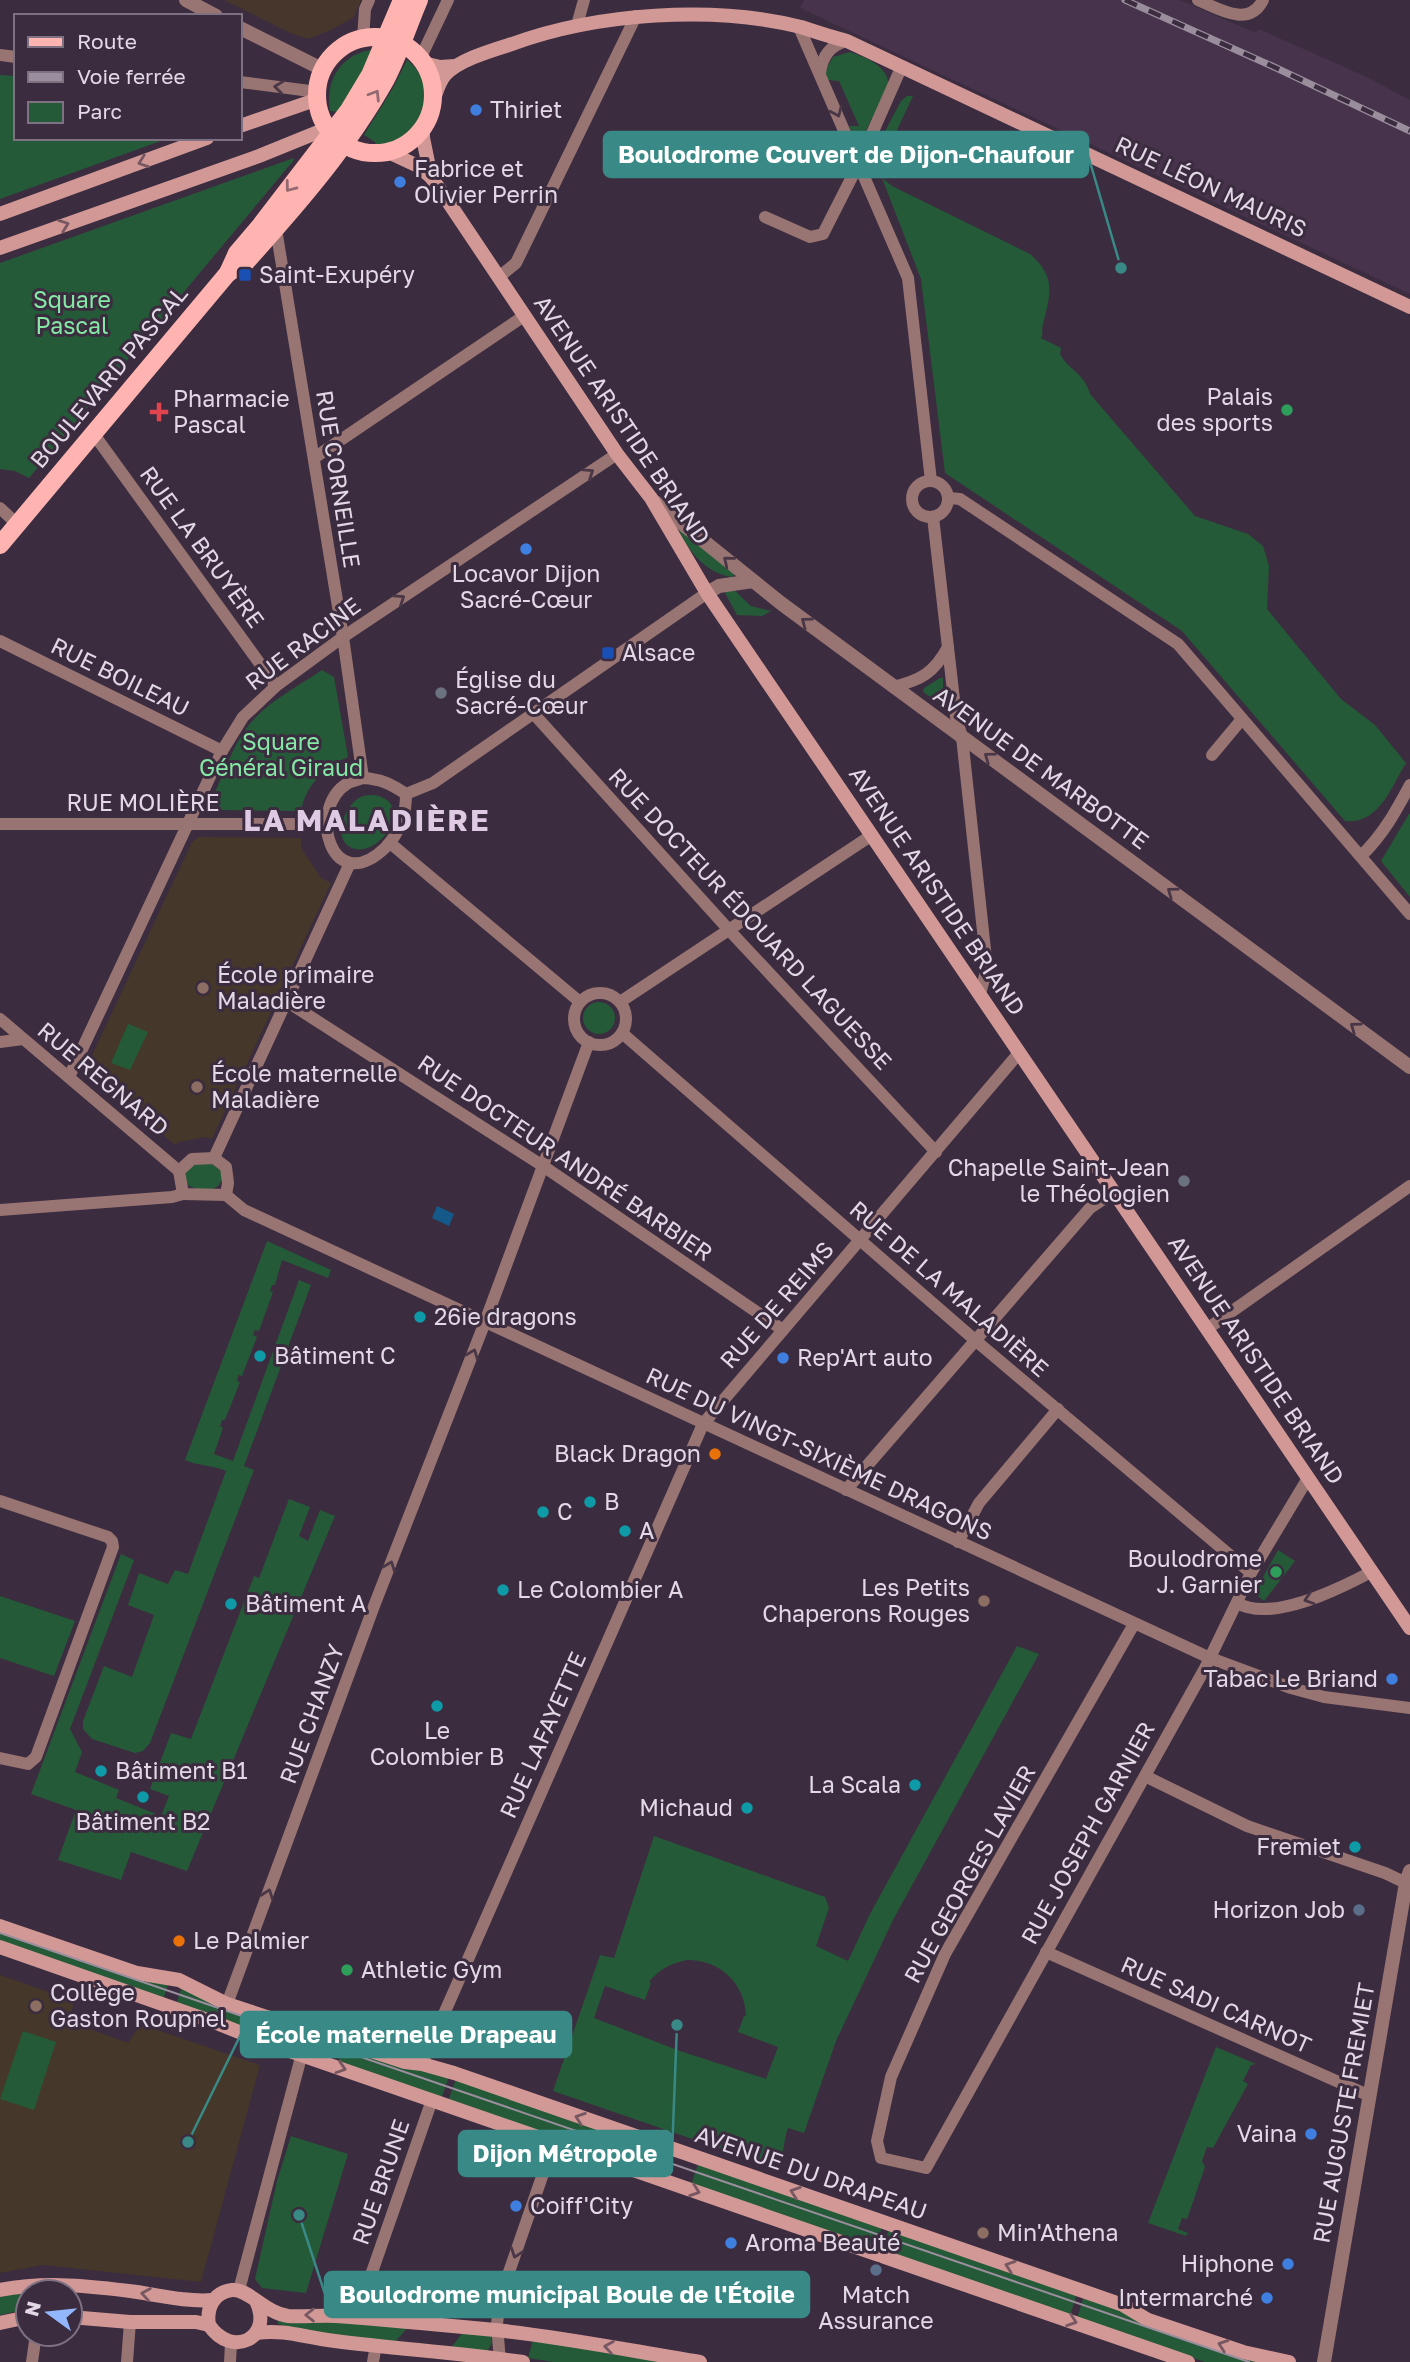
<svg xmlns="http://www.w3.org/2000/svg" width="1410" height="2362" viewBox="0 0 1410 2362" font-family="'Golos Text',sans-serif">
<rect width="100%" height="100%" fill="#3b2c3f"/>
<path fill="#48334d" d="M804 0H1180L1256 33 1259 29 1369 78 1410 100V294L800 8Z"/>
<path fill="#46362b" d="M224 0H361L354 17 331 30 308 39 290 33Z"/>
<g fill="#453729">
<path d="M199 837 301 838V848L321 878 331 883 212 1139 206 1137 179 1142 175 1145 89 1073 87 1066 192 842Z"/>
<path d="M0 1975 75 2001 68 2021 128 2043 140 2024 260 2065 201 2282 43 2265 0 2273Z"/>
</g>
<g fill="#255a38" fill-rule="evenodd">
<path d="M370 50 375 55 338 112 330 111C325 82 339 56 370 50Z"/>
<path d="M850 52C867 58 888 66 889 86L863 136C856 136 852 134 849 126H859L839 81 828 80 825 71 833 57Z"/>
<path d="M407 60C445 90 419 142 376 146L375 142 364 135 393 88Z"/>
<path d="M0 75 16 76V138H169L0 199Z"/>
<path d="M907 96H913L881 164 880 172C871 150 891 121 901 101Z"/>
<path d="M294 158 293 161 29 478 15 471 0 469V263Z"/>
<path d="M882 178 892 186 1030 254C1056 277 1051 293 1043 324 1041 332 1044 331 1041 338L1061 348 1060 354C1068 370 1084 372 1090 394L1195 516 1248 534 1263 546 1269 566 1267 609 1341 699 1375 725 1406 763C1391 787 1379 825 1345 821L1182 631 945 473 921 279Z"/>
<path d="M678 529 736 573 732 577C707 574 688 551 678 529Z"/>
<path d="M733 589 751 606 771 611 762 616 737 615 724 591Z"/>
<path d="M322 670 334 677 348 757C324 767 306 785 301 811L219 810 212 799C223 775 232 747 248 726 267 702 297 687 322 670Z"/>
<path d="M940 678H943V706L923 692 924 688Z"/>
<path d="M375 795C417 804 379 859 352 848 331 839 345 806 359 798 363 795 370 795 375 795Z"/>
<path d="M1409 814H1410V897L1381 861Z"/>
<circle cx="599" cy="1018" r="16"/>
<path d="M128 1024 148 1032 130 1070 111 1063Z"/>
<path d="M196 1164H212L223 1172C223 1195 198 1194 184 1182 184 1173 187 1167 196 1164Z"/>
<path d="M267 1241 331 1270 328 1278 282 1260 275 1285H272L270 1291 273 1292 259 1331 255 1330 253 1335 257 1337 242 1376 238 1375 237 1381 240 1382 225 1420H222L220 1426 223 1428 214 1454 233 1461 299 1280 311 1285 244 1466 254 1470 150 1743 143 1751 135 1753 92 1739 83 1729V1721L104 1666 132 1677 154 1615 128 1605 139 1573 168 1584 175 1570 188 1574 226 1471C212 1465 198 1466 185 1460Z"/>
<path d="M289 1499 310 1507 299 1536 308 1541 320 1510 335 1516 187 1871 131 1852 121 1880 58 1860 76 1810 31 1794 121 1554 134 1560 70 1729 82 1752 75 1772 119 1790 116 1798 161 1816 169 1796 150 1789 171 1733 191 1739 254 1576 259 1578Z"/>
<path d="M1278 1550 1295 1561 1264 1601 1254 1593Z"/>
<path d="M0 1596 75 1621 54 1676 0 1658Z"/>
<path d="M1017 1646 1039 1654 893 1920 836 2041 804 2133 788 2128C783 2142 784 2155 779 2169L553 2091 600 1955 614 1958 654 1836 825 1897 829 1908 816 1946 848 1961 870 1914ZM687 1960C720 1960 745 1983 746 2016H744L738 2032 778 2047 766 2079 680 2051 594 2018 605 1986 645 2000 651 1983 649 1982C659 1969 672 1963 687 1960Z"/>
<path d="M0 1930 169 1982 163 2000 0 1944Z"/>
<path d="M182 1986 273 2024 268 2039 176 2005Z"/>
<path d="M23 2031 56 2042 34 2110 0 2099Z"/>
<path d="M1216 2047 1256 2064 1251 2065 1243 2081 1248 2084 1213 2148 1207 2147 1202 2161 1205 2167 1187 2219 1182 2218 1178 2229 1188 2233 1186 2236 1148 2223Z"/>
<path d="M344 2048 449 2077 441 2099 338 2063Z"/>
<path d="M456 2079 599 2129 591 2150 448 2101Z"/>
<path d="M291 2136 348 2154 306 2293 262 2288 255 2279 277 2181Z"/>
<path d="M698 2164 882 2227 875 2248 691 2185Z"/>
<path d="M889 2229 1077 2294 1070 2315 881 2251Z"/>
<path d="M26 2292 28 2294V2309L0 2315V2295Z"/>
<path d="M1084 2296 1273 2362H1205L1077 2318Z"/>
<path d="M278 2321 410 2325 394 2343 301 2331 278 2324Z"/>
<path d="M464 2331 491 2336 492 2343 487 2352 450 2349Z"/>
<path d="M533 2340 671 2362H553L528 2358Z"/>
</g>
<path fill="#15588a" d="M437 1206 454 1214 449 1226 432 1218Z"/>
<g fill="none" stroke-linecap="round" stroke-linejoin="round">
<g stroke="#987472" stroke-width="12">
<path d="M1198 0C1219 9 1249 28 1263 0"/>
<path d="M577 25 584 0"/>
<path d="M799 27 908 278 931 481"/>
<path d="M363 39 365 9 369 0"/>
<path d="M0 55 16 57"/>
<path d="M420 59 448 0"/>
<path d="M820 73C822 57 830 45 847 41"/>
<path d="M240 82 318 92"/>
<path d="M765 217 810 237 823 234 859 163 901 68"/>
<path d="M276 229 343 637 363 778"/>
<path d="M499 277 516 263 636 16"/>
<path d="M93 433 276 686"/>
<path d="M314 458 524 316"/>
<circle cx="930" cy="499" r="18"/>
<path d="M949 498 960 499 1178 644 1410 914"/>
<path d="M0 508 17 524"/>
<path d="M933 517 956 717 962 737 987 968 980 994"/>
<path d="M0 641 222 751"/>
<path d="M893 687C921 680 934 673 948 647"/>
<path d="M533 713 729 930 936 1152"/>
<path d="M1212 755 1242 719"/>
<path d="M363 778C381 779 391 784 406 794 406 816 400 832 385 848 331 899 306 808 348 783 352 781 359 780 363 778Z"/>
<path d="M406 794 433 783 707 593"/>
<path d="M0 824H327"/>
<path d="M390 843 580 1002"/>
<path d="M1361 856C1383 835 1396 811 1410 785"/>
<circle cx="600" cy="1019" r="26"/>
<path d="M286 1001 543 1166 783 1330"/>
<path d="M620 1002 872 835"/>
<path d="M0 1019 179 1171"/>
<path d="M622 1033 975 1340 1251 1573"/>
<path d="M0 1042 23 1039"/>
<path d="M69 1077 222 751 243 717 276 686 343 637 617 454"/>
<path d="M214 1158 350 863"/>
<path d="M214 1158 226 1167 228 1183 226 1195 183 1194 179 1171 192 1159Z"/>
<path d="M226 1195 244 1210 1210 1658 1291 1688 1324 1697 1410 1708"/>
<path d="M0 1210 172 1197 183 1194"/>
<path d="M1207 1329 1410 1186"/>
<path d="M846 1490 1090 1208 1114 1192"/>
<path d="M0 1501 108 1537 112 1541 113 1547 36 1757 28 1764 0 1758"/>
<path d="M958 1542 979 1503 1058 1409"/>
<path d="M1237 1603C1272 1623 1339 1589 1371 1572"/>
<path d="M1134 1624 945 1954 891 2077 877 2141 881 2158 926 2168 1204 1670 1251 1573 1308 1478"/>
<path d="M1145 1776 1247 1826 1385 1873 1406 1883"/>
<path d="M1046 1952 1370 2096"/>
<path d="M227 2004 374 1606 485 1322 589 1042"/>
<path d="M422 2064 703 1424 1019 1053"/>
<path d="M239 2290 308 2031"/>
<path d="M356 2318 432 2100"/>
<path d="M32 2362 36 2334"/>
<path d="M127 2362 130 2322"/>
<path d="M230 2362 231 2343"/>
<path d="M373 2362 376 2345"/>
<path d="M500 2362 497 2324 500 2298 554 2142"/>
</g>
<g stroke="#987472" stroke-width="14">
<path d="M186 0 216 16"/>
<path d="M240 28 324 70"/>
<path d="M655 502 782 604 1410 1067"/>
<path d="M707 593 719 586 753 581"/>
<path d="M1324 2362 1406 1883 1410 1871"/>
</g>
<g stroke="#d29896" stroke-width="14">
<path d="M423 63 440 67 455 66"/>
<path d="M432 104C436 95 438 83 445 75 458 60 493 50 512 44 597 13 713 5 801 27 816 32 831 37 847 41L1410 307"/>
<path d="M240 126 318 99"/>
<path d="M423 128V138L431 177"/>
<path d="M388 152 418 166 431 177 443 194 617 454 651 498 707 593 1410 1628"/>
<path d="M0 214 207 138"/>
<path d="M0 248 259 156 328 128"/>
<path d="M0 1926 137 1973 179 1980 227 2004 405 2062 422 2064 454 2073 1123 2305 1148 2320 1243 2352 1289 2362"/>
<path d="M0 1947 219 2024 272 2045 1188 2362"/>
<path d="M0 2290C45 2281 92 2286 137 2292 163 2296 187 2302 213 2300"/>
<path d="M256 2301C274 2338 232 2359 209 2325 206 2308 214 2292 232 2290 248 2288 265 2313 288 2316 304 2317 321 2315 336 2316 389 2320 442 2325 495 2330 564 2337 632 2351 700 2362"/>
<path d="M70 2317 130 2322H196L209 2325"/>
<path d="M0 2323 28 2317"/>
<path d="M256 2333C287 2329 305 2338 335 2341 398 2349 460 2353 523 2362"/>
</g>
<g stroke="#ffb4b1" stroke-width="18">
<circle cx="375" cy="95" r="58"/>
<path d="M228 273 246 262C297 205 348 147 386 79 399 54 408 26 419 0"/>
<path d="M0 545 228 273 237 253 260 226 349 110 370 75 402 0"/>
</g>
<path stroke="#9a8e9d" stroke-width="2" d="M0 1933 1249 2362"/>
<defs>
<path id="rail" d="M1125 0 1272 66 1410 131"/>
</defs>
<use href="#rail" stroke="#9a8e9d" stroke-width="7"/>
<use href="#rail" stroke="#3b2c3f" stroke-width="4.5" stroke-dasharray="13" stroke-linecap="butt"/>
</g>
<defs><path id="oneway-chevron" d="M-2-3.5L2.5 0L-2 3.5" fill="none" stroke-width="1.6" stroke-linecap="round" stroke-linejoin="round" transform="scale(1.75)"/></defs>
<g stroke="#493747">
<use href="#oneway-chevron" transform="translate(279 87) rotate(-173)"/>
<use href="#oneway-chevron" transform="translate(837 112) rotate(66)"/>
<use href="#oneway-chevron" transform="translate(589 473) rotate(-34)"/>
<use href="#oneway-chevron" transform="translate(728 561) rotate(-141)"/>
<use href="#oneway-chevron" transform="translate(400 599) rotate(-34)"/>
<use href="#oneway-chevron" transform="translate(806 622) rotate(-143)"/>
<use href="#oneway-chevron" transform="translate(989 757) rotate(-144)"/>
<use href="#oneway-chevron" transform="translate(1172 892) rotate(-144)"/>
<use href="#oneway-chevron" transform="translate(1355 1027) rotate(-144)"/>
<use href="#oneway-chevron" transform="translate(473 1354) rotate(-69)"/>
<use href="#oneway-chevron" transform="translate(390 1566) rotate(-69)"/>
<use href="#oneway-chevron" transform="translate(1309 1599) rotate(162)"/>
<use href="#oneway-chevron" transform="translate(268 1894) rotate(-70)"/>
<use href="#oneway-chevron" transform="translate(516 2253) rotate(109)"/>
</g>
<g stroke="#936972">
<use href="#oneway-chevron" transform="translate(375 95) rotate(-58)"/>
<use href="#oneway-chevron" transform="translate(290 187) rotate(127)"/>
</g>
<g stroke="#775762">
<use href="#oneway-chevron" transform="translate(143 162) rotate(160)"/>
<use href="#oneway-chevron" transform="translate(64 225) rotate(-20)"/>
<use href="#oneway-chevron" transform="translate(341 2068) rotate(18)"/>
<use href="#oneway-chevron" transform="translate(580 2118) rotate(-161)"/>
<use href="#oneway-chevron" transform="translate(695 2191) rotate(19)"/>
<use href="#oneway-chevron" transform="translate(795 2192) rotate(-161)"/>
<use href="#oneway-chevron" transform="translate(1010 2266) rotate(-161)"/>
<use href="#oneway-chevron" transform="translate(146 2294) rotate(-171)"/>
<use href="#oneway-chevron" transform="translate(310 2315) rotate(-180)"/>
<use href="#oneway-chevron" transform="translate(1072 2321) rotate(19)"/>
<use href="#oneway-chevron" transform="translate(1223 2345) rotate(-161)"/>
<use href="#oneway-chevron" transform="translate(609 2347) rotate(-171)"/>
</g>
<g fill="#3f7fe0" stroke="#3b2c3f" stroke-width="2.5">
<circle cx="476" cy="110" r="7"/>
<circle cx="400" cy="182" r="7"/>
<circle cx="526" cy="549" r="7"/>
<circle cx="783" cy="1358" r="7"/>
<circle cx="1392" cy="1679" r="7"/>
<circle cx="1311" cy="2134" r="7"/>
<circle cx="516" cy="2206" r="7"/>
<circle cx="731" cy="2243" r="7"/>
<circle cx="1288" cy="2264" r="7"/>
<circle cx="1267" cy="2298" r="7"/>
</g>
<g fill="#1a4fb4" stroke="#3b2c3f" stroke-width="2.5">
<rect x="238" y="268" width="14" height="14" rx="3.5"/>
<rect x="601" y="646" width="14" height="14" rx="3.5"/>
</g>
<g fill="#2e9e5b" stroke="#3b2c3f" stroke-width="2.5">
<circle cx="1287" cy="410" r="7"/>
<circle cx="1276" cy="1572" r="7"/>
<circle cx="347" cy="1970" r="7"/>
</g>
<path fill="#e0444e" stroke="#3b2c3f" stroke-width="2.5" d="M155.5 401.5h7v7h7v7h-7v7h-7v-7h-7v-7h7z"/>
<g fill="#6b7280" stroke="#3b2c3f" stroke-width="2.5">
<circle cx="441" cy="693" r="7"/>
<circle cx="1184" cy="1181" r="7"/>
</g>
<g fill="#8d6e63" stroke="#3b2c3f" stroke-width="2.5">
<circle cx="203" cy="988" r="7"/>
<circle cx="197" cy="1087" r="7"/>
<circle cx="984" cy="1601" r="7"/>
<circle cx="36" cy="2006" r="7"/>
<circle cx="983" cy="2233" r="7"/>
</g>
<g fill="#0f9aa8" stroke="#3b2c3f" stroke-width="2.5">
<circle cx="420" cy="1317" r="7"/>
<circle cx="260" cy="1356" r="7"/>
<circle cx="590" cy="1502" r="7"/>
<circle cx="543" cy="1512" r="7"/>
<circle cx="625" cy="1531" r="7"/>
<circle cx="503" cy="1590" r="7"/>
<circle cx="231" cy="1604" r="7"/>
<circle cx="437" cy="1706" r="7"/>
<circle cx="101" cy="1771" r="7"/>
<circle cx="915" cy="1785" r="7"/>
<circle cx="143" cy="1797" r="7"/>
<circle cx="747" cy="1808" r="7"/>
<circle cx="1355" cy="1847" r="7"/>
</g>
<g fill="#e8710a" stroke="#3b2c3f" stroke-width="2.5">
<circle cx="715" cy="1454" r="7"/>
<circle cx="179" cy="1941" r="7"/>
</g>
<g fill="#5c6f8a" stroke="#3b2c3f" stroke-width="2.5">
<circle cx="1359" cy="1910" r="7"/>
<circle cx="876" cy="2270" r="7"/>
</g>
<g text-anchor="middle" stroke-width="6" stroke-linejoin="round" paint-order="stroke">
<g font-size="23" fill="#e3d9e6" stroke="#3b2c3f" text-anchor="start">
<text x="490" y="118">Thiriet</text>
<text x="414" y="177">Fabrice et<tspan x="414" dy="26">Olivier Perrin</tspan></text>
<text x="259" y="283">Saint-Exupéry</text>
<text x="1273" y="405" text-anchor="end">Palais<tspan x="1273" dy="26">des sports</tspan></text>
<text x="173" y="407">Pharmacie<tspan x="173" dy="26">Pascal</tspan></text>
<text x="526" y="582" text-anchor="middle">Locavor Dijon<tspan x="526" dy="26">Sacré-Cœur</tspan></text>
<text x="622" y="661">Alsace</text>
<text x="455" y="688">Église du<tspan x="455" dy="26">Sacré-Cœur</tspan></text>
<text x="217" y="983">École primaire<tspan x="217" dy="26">Maladière</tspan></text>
<text x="211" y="1082">École maternelle<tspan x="211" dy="26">Maladière</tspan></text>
<text x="1170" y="1176" text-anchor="end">Chapelle Saint-Jean<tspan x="1170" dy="26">le Théologien</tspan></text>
<text x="434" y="1325">26ie dragons</text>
<text x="274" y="1364">Bâtiment C</text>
<text x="797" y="1366">Rep'Art auto</text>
<text x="701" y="1462" text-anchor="end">Black Dragon</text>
<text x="604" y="1510">B</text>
<text x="557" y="1520">C</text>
<text x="639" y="1539">A</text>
<text x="1262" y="1567" text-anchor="end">Boulodrome<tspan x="1262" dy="26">J. Garnier</tspan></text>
<text x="970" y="1596" text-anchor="end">Les Petits<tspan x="970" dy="26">Chaperons Rouges</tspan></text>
<text x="517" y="1598">Le Colombier A</text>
<text x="245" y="1612">Bâtiment A</text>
<text x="1378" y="1687" text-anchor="end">Tabac Le Briand</text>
<text x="437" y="1739" text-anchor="middle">Le<tspan x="437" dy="26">Colombier B</tspan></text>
<text x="115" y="1779">Bâtiment B1</text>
<text x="901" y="1793" text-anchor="end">La Scala</text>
<text x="733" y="1816" text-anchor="end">Michaud</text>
<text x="143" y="1830" text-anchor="middle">Bâtiment B2</text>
<text x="1341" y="1855" text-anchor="end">Fremiet</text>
<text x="1345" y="1918" text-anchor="end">Horizon Job</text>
<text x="193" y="1949">Le Palmier</text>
<text x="361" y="1978">Athletic Gym</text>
<text x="50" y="2001">Collège<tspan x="50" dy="26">Gaston Roupnel</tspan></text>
<text x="1297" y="2142" text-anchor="end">Vaina</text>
<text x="530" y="2214">Coiff'City</text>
<text x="997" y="2241">Min'Athena</text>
<text x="745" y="2251">Aroma Beauté</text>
<text x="1274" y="2272" text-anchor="end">Hiphone</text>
<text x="876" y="2303" text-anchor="middle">Match<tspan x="876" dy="26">Assurance</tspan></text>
<text x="1253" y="2306" text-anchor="end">Intermarché</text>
</g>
<g font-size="23" fill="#e3d9e6" stroke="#3b2c3f">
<text transform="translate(1211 187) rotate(25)" y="8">RUE LÉON MAURIS</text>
<text transform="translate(109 377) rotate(-50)" y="8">BOULEVARD PASCAL</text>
<text transform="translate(622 420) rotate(56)" y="8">AVENUE ARISTIDE BRIAND</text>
<text transform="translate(338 479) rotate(81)" y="8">RUE CORNEILLE</text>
<text transform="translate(202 547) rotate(54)" y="8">RUE LA BRUYÈRE</text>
<text transform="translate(303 644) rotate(-37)" y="8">RUE RACINE</text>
<text transform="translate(120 677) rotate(26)" y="8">RUE BOILEAU</text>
<text transform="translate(1041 768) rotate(36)" y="8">AVENUE DE MARBOTTE</text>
<text x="143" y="811">RUE MOLIÈRE</text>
<text transform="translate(937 891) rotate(56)" y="8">AVENUE ARISTIDE BRIAND</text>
<text transform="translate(750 919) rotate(47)" y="8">RUE DOCTEUR ÉDOUARD LAGUESSE</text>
<text transform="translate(103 1079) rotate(40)" y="8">RUE REGNARD</text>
<text transform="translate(565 1158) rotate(34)" y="8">RUE DOCTEUR ANDRÉ BARBIER</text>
<text transform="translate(949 1289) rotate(41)" y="8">RUE DE LA MALADIÈRE</text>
<text transform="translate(777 1305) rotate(-49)" y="8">RUE DE REIMS</text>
<text transform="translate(1256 1360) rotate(56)" y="8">AVENUE ARISTIDE BRIAND</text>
<text transform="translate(819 1454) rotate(25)" y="8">RUE DU VINGT-SIXIÈME DRAGONS</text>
<text transform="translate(312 1714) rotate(-70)" y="8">RUE CHANZY</text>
<text transform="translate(543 1735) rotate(-66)" y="8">RUE LAFAYETTE</text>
<text transform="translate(1088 1833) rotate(-61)" y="8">RUE JOSEPH GARNIER</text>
<text transform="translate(970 1874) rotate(-61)" y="8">RUE GEORGES LAVIER</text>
<text transform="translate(1216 2005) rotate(24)" y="8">RUE SADI CARNOT</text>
<text transform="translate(1344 2113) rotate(-80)" y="8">RUE AUGUSTE FREMIET</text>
<text transform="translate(811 2173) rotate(19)" y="8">AVENUE DU DRAPEAU</text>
<text transform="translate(381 2182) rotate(-71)" y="8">RUE BRUNE</text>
</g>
<g font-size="23" fill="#85e8a5" stroke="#3b2c3f">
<text x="72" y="308">Square<tspan x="72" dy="26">Pascal</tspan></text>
<text x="281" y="750">Square<tspan x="281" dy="26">Général Giraud</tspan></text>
</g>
<g font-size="30" font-weight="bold" letter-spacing="2" fill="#decae3" stroke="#3b2c3f">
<text x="367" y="831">LA MALADIÈRE</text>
</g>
</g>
<path fill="none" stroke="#398a86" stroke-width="2.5" d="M1121 268L1088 155M188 2142L241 2034M677 2025L672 2154M299 2215L325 2294"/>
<g fill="#398a86" stroke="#3b2c3f" stroke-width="2.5">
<circle cx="1121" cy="268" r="7"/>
<circle cx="188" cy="2142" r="7"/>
<circle cx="677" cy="2025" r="7"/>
<circle cx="299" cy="2215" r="7"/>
</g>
<g fill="#398a86" stroke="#398a86" stroke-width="2.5">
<rect x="604" y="132" width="484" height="45" rx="7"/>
<rect x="241" y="2012" width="330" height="45" rx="7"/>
<rect x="459" y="2131" width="213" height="45" rx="7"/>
<rect x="325" y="2272" width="484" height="45" rx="7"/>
</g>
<g font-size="24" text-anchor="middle" font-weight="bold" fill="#fff">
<text x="846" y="163">Boulodrome Couvert de Dijon-Chaufour</text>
<text x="406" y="2043">École maternelle Drapeau</text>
<text x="565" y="2162">Dijon Métropole</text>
<text x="567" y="2303">Boulodrome municipal Boule de l'Étoile</text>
</g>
<rect x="14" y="14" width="228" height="126" fill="#3b2c3f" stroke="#7e7182" stroke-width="2"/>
<rect x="28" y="37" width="35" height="10" fill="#ffb4b1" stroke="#7e7182" stroke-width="2"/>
<text x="77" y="49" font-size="21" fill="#e3d9e6">Route</text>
<rect x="28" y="72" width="35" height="10" fill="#9a8e9d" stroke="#7e7182" stroke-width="2"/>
<text x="77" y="84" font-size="21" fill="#e3d9e6">Voie ferrée</text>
<rect x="28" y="102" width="35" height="21" fill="#255a38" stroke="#7e7182" stroke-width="2"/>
<text x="77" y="119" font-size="21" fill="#e3d9e6">Parc</text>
<g transform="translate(49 2313) rotate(285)"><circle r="33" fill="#3b2c3f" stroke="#7e7182" stroke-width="2"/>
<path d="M0-5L12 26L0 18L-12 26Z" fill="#93b7fd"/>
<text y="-10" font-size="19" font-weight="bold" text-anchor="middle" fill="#e3d9e6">N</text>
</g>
</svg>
